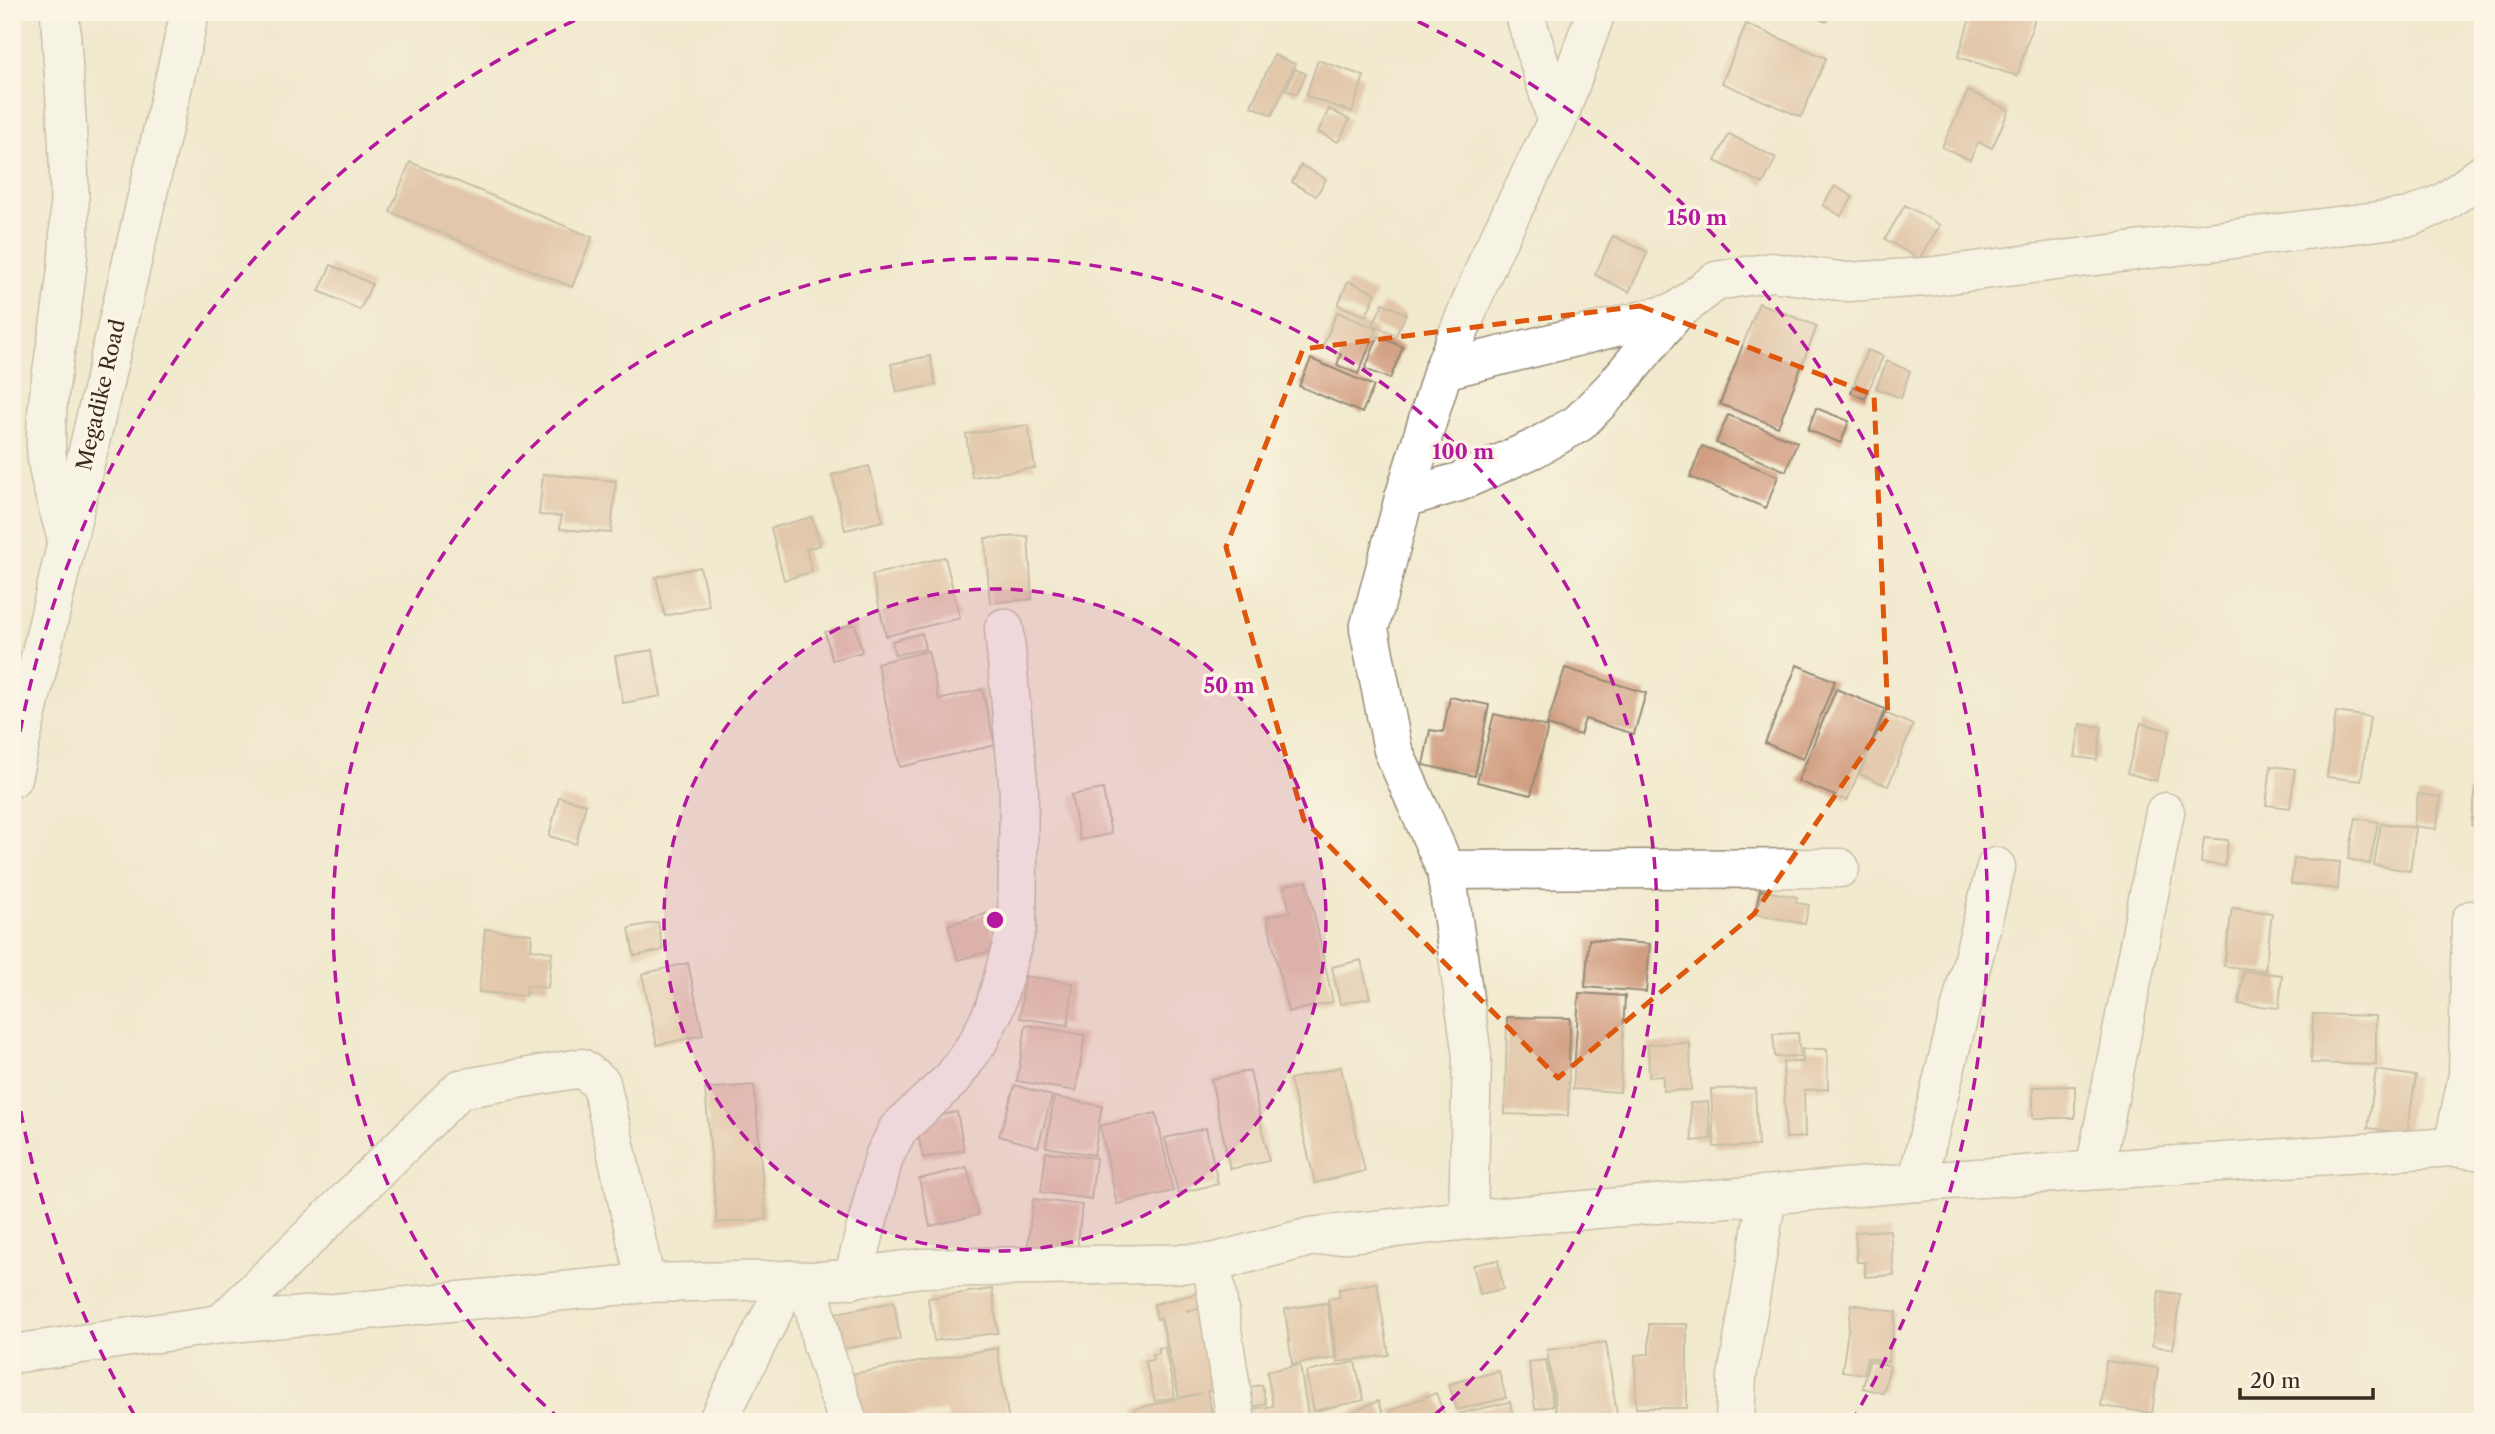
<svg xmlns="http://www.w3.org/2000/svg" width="2495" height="1434" viewBox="0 0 2495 1434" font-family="'Libre Caslon Text',serif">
<rect width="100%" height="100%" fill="#fcf5e5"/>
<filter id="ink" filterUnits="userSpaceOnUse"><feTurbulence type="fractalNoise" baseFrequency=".0143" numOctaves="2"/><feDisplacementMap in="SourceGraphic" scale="14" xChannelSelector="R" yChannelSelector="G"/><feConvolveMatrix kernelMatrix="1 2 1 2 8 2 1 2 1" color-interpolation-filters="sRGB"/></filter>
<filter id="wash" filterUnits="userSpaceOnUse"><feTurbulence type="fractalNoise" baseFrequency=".00686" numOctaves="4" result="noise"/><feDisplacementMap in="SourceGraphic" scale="28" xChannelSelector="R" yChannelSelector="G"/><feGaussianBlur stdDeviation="1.57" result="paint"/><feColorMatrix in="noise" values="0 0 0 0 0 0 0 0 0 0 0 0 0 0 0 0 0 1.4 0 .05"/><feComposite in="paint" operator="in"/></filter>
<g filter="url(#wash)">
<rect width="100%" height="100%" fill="#f1eace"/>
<g id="blocks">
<g fill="#d19e81">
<path d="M1803 12H1830L1826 22Z"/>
<path d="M1972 12H2017L2035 18 2017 76 1958 57Z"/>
<path d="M1746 24 1826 58 1801 117 1722 83Z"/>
<path d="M1274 55 1295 64 1272 115 1251 106Z"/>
<path d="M1318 60 1364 76 1352 112 1306 96Z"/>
<path d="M1295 69 1306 74 1297 94 1286 90Z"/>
<path d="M1968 91 2009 110 1992 148 1978 142 1970 160 1942 147Z"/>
<path d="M1329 109 1350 120 1338 142 1318 132Z"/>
<path d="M1729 134 1776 158 1763 184 1715 161Z"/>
<path d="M410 162 592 237 572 287 390 212Z"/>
<path d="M1301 165 1326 179 1316 196 1292 182Z"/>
<path d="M1835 186 1853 197 1841 216 1823 205Z"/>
<path d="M1905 205 1940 225 1919 259 1885 239Z"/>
<path d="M1613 236 1648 252 1629 292 1595 275Z"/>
<path d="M331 265 372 284 360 310 319 291Z"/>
<path d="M1348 281 1376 293 1366 316 1338 305Z"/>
<path d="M1383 303 1406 314 1396 335 1373 325Z"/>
<path d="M1759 303 1817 326 1778 427 1720 404Z"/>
<path d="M1337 312 1377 329 1358 374 1337 365 1341 354 1323 346Z"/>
<path d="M1378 336 1403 347 1390 379 1365 369Z"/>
<path d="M1867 350 1883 356 1865 399 1851 393Z"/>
<path d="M930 356 936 385 897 392 891 364Z"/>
<path d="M1311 359 1374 386 1362 413 1299 386Z"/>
<path d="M1887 361 1910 371 1901 398 1876 388Z"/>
<path d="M2480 365 2483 366V398L2474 396Z"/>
<path d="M1816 408 1849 421 1841 443 1808 430Z"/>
<path d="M1728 415 1797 442 1786 471 1716 443Z"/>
<path d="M1028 425 1035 468 972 477 966 434Z"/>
<path d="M1702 446 1778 476 1766 508 1690 477Z"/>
<path d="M869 466 883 521 845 530 832 475Z"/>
<path d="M543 474 616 481 611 533 560 529 561 516 539 515Z"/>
<path d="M812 517 820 545 806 549 812 572 784 580 771 528Z"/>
<path d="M1028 536 1032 599 990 603 985 538Z"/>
<path d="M945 557 960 618 886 636 872 575Z"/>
<path d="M700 567 709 606 665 616 656 577Z"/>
<path d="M855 624 862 652 832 660 825 632Z"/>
<path d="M922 633 925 649 895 655 892 641Z"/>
<path d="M653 650 661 696 623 703 615 656Z"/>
<path d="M928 651 939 700 982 689 995 745 900 767 877 663Z"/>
<path d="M1797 665 1835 681 1803 759 1765 743Z"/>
<path d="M1565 668 1646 693 1634 734 1585 719 1580 735 1547 725Z"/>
<path d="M1836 689 1885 709 1847 801 1798 781Z"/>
<path d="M1450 697 1489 705 1475 776 1423 765 1430 730 1443 732Z"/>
<path d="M2336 712 2370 717 2361 781 2327 777Z"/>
<path d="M1885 713 1913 725 1888 786 1860 774Z"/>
<path d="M1494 714 1548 727 1531 795 1477 782Z"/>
<path d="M2141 723 2170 731 2156 781 2127 773Z"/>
<path d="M2080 724 2102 727 2097 760 2075 757Z"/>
<path d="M2271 766 2295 769 2290 808 2266 805Z"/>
<path d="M2477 779 2483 780V827L2471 825Z"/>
<path d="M1103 789 1111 834 1080 840 1071 795Z"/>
<path d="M2418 794 2441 797 2436 829 2414 826Z"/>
<path d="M559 797 586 804 576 844 549 836Z"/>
<path d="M2356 818 2378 822 2370 864 2348 859Z"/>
<path d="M2381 823 2416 828 2410 871 2374 865Z"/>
<path d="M2204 838 2228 840 2225 866 2201 863Z"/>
<path d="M2294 858 2340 862 2338 889 2291 884Z"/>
<path d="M1307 881 1333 1002 1288 1012 1267 917 1290 912 1284 886Z"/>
<path d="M1760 890 1797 897 1796 903 1809 905 1805 924 1755 914Z"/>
<path d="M2232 908 2272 913 2265 971 2224 966Z"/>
<path d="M988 913 997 949 958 960 948 925Z"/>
<path d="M658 922 663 950 634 956 629 928Z"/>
<path d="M485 929 532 934 531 949 552 952 548 988 527 986 526 996 479 992Z"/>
<path d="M1589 939 1650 944 1646 992 1585 987Z"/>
<path d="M1361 960 1370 998 1340 1004 1332 967Z"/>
<path d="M688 963 703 1035 657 1045 642 974Z"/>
<path d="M2243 971 2282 975 2279 1008 2239 1004Z"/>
<path d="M1025 976 1073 983 1068 1025 1020 1018Z"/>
<path d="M1579 993 1625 996 1620 1092 1573 1089Z"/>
<path d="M2313 1014 2376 1016V1065L2311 1063Z"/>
<path d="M1507 1017 1570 1018 1568 1116 1505 1114Z"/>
<path d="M1026 1025 1085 1035 1076 1091 1017 1081Z"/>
<path d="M1798 1033 1800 1056 1775 1057 1773 1034Z"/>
<path d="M1690 1043 1691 1090 1663 1091V1076L1649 1077 1648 1044Z"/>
<path d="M1802 1049H1827L1828 1089 1804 1090 1805 1137 1786 1138 1783 1062H1803Z"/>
<path d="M1341 1067 1365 1171 1315 1183 1290 1079Z"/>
<path d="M2376 1070 2416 1076 2407 1134 2368 1128Z"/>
<path d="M1250 1071 1269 1161 1230 1169 1211 1079Z"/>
<path d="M754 1085 766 1219 717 1223 705 1089Z"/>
<path d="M1015 1085 1052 1096 1038 1147 999 1136Z"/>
<path d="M2075 1086V1118H2033V1087Z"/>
<path d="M1755 1088 1758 1146 1714 1147 1711 1089Z"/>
<path d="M1054 1097 1102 1106 1094 1155 1046 1147Z"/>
<path d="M1708 1102 1711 1139 1692 1141 1690 1103Z"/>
<path d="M957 1112 964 1150 923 1158 915 1120Z"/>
<path d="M1156 1113 1173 1191 1117 1204 1100 1126Z"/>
<path d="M1206 1128 1218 1184 1178 1193 1165 1138Z"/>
<path d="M1046 1152 1096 1158 1091 1199 1041 1192Z"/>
<path d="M967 1167 978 1215 930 1226 919 1179Z"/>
<path d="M1033 1199 1082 1205 1077 1251 1027 1250Z"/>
<path d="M1890 1230 1894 1275 1865 1277V1262H1857L1855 1232Z"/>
<path d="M1498 1260 1503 1289 1480 1294 1473 1265Z"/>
<path d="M1377 1283 1389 1355 1338 1362 1328 1299 1340 1297 1339 1289Z"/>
<path d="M992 1289 998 1333 934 1341 928 1298Z"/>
<path d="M1208 1291 1211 1305 1186 1311 1205 1308 1223 1387 1207 1391 1214 1422H1137L1134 1409 1201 1393 1179 1398 1161 1318 1157 1319 1154 1304Z"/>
<path d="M2159 1291 2180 1294 2173 1349 2152 1346Z"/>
<path d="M894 1302 900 1339 843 1349 836 1313Z"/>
<path d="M1327 1303 1335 1358 1292 1364 1285 1309Z"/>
<path d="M1852 1304 1896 1312 1888 1362 1867 1358 1864 1374 1842 1371Z"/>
<path d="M1649 1324H1687V1408H1636L1635 1355 1649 1354Z"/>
<path d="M1606 1342 1618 1422H1570V1415L1557 1417 1547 1350Z"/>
<path d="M1165 1347 1175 1397 1155 1401 1145 1361 1153 1360 1152 1354 1159 1353V1348Z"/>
<path d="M997 1348 1009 1422H948L947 1411 887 1422H860L851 1374Z"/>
<path d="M1546 1360 1553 1406 1535 1409 1529 1362Z"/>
<path d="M1869 1361 1890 1366 1883 1393 1863 1388Z"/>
<path d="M2106 1361 2158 1368 2152 1413 2101 1406Z"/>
<path d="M1355 1362 1364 1400 1314 1411 1306 1372Z"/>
<path d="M1300 1365 1309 1422H1244L1242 1411 1273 1406 1267 1371Z"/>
<path d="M1499 1371 1506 1398 1457 1410 1449 1384Z"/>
<path d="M1262 1385 1266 1404 1246 1408 1242 1388Z"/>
<path d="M1436 1393 1447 1422H1395L1391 1410Z"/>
<path d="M1378 1401 1387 1422H1342L1340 1417Z"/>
<path d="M1510 1402 1514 1422H1459L1457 1414Z"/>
<path d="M1567 1417 1568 1422H1544V1420Z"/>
</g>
</g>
</g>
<g filter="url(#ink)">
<use href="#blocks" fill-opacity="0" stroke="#968a76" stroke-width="2"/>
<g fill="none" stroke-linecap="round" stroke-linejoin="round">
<defs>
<g id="minor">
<path d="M60 12C64 93 73 175 68 256 64 318 45 385 46 446 47 477 59 509 67 539"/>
<path d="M1524 12 1557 121"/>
<path d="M1443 370 1676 312 1716 281 1772 272 1847 282 1926 277 2410 217 2445 202 2483 174"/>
<path d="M1404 498 1459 482 1533 449 1579 423 1614 387 1676 312"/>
<path d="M1446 870 1840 868"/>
<path d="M2453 1147 2468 1075 2471 920"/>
<path d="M2095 1170 2165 812"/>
<path d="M1917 1182 1996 867"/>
<path d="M1468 1220 1472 1056 1446 870 1393 750 1369 629 1404 498 1443 370 1491 254 1557 121 1596 12"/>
<path d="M1212 1263 1236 1422"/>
<path d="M853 1279 884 1157 898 1129 953 1078 978 1042 994 1010 1017 927 1019 793 1004 628"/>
<path d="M809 1282 822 1344 848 1422"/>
<path d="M221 1324 460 1089 581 1068 601 1083 646 1283"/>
<path d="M12 1354 221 1324 646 1283 789 1280C835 1285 878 1272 923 1268L1212 1263 1310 1237 1468 1220 1917 1182 2453 1147 2483 1151"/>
<path d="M717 1422 789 1280"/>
<path d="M1735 1422 1737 1377 1767 1196"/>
</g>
<path id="major" d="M12 778 190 12"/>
</defs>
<use href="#minor" stroke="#968a76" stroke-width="41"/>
<use href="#major" stroke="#968a76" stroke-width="41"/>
<use href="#minor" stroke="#fff" stroke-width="38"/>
<use href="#major" stroke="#fff" stroke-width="38"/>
</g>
</g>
<path d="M0 0H2495V1434H0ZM1640 306 1874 395 1888 718 1754 914 1558 1078 1304 820 1226 547 1303 349Z" fill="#f1eace" fill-opacity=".55" fill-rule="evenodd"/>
<path fill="none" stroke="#df570d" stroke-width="5" stroke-dasharray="14 9" stroke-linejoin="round" d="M1640 306 1874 395 1888 718 1754 914 1558 1078 1304 820 1226 547 1303 349Z"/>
<circle cx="995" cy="920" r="331" fill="#b5179e" fill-opacity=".12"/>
<g fill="none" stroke="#b5179e" stroke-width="3.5" stroke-dasharray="12 9">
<circle cx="995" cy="920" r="331"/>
<path d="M561 1420A662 662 0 1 1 1429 1420"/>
<path d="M135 1416A993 993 0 0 1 13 1067M13 773A993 993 0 0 1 591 13M1399 13A993 993 0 0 1 1855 1416"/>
</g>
<g text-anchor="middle" stroke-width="7" stroke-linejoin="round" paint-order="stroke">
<g font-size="21" fill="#3b2a1e" stroke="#fcf5e5">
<text transform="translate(101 395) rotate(-77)" y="7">Megadike Road</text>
</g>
</g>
<circle cx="995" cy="920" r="10" fill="#b5179e" stroke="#fcf5e5" stroke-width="3.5"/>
<g font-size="21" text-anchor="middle" font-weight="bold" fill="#b5179e" stroke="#fcf5e5" stroke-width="7" stroke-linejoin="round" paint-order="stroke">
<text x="1697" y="225">150 m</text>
<text x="1463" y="459">100 m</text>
<text x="1229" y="693">50 m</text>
</g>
<rect width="2495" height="1434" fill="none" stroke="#fcf5e5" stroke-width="42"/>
<path d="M2240 1388v10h133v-10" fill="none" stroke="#3b2a1e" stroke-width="3.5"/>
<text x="2250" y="1388" font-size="21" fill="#3b2a1e" stroke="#fcf5e5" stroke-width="5" paint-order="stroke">20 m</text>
</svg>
